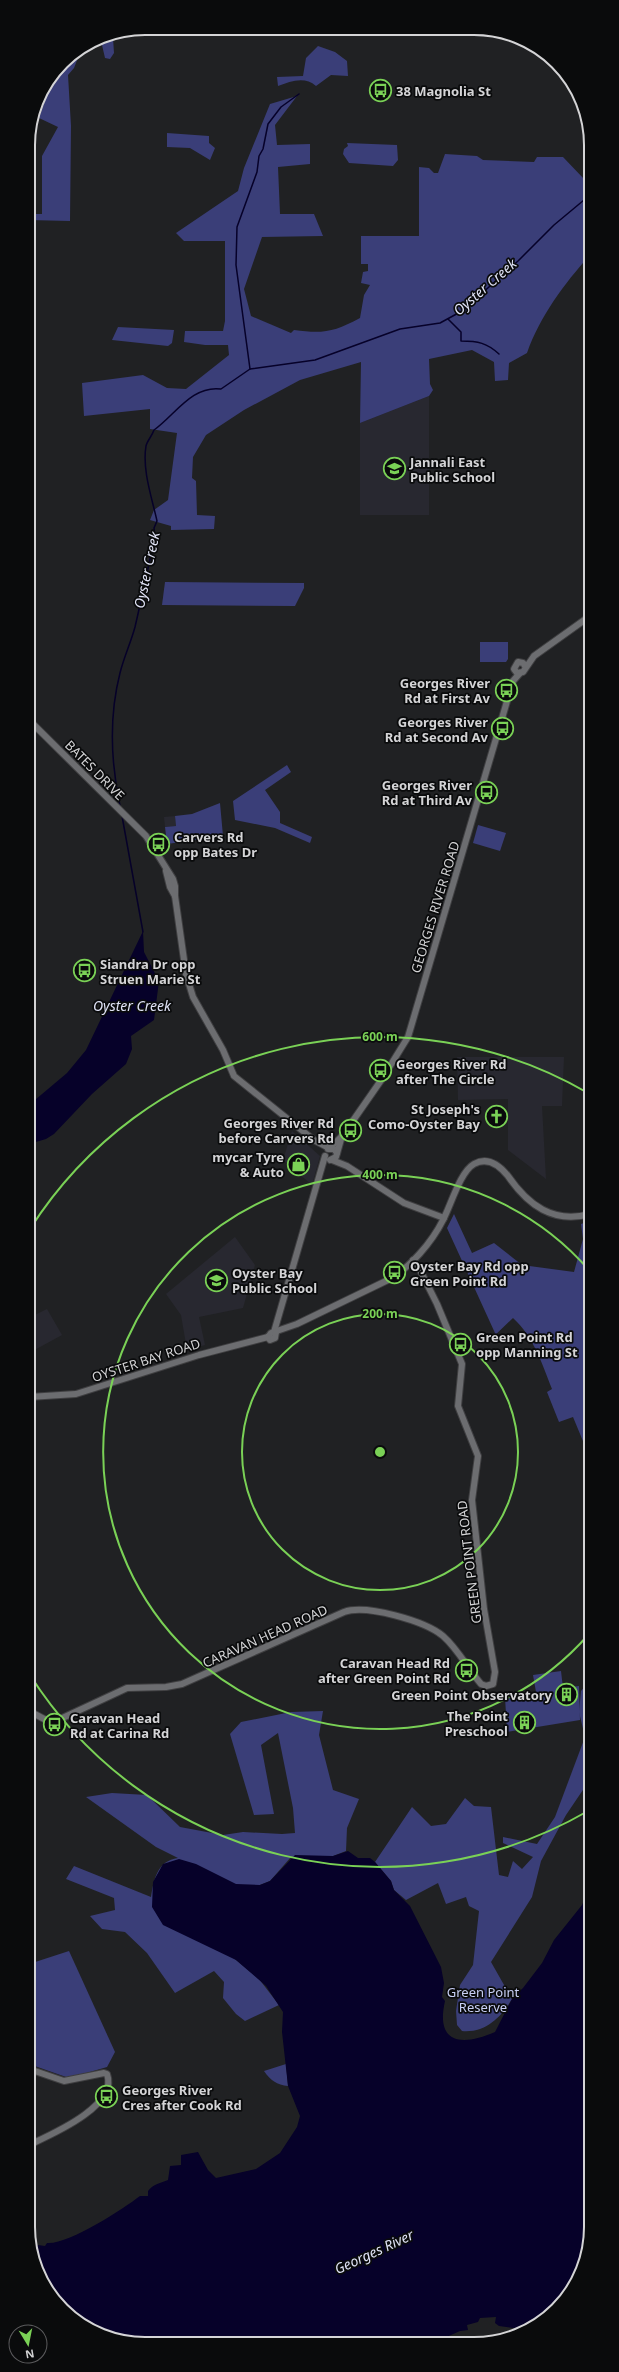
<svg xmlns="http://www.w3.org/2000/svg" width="619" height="2372" viewBox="0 0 619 2372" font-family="'Noto Sans',sans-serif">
<rect width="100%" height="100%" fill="#202123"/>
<g fill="#282830">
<path d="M429 396V515H360V423Z"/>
<path d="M175 816 176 826 165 827 164 817Z"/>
<path d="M457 1057H564L562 1106H542L546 1179 508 1150V1099L458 1100Z"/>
<path d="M292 1131 320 1156 312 1185 283 1160Z"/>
<path d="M235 1237 255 1265 243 1308 199 1317 205 1345 187 1350 181 1315 166 1294Z"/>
<path d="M47 1309 62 1335 29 1353V1318Z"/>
</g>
<g fill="#3a3e78">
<path d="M113 38 114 53 110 59 105 58 102 45 85 47 97 39Z"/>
<path d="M318 46 335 52 347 61 348 76 331 75 316 86C305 76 291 81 278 86L277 77 303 76 306 58Z"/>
<path d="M81 50 74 68 68 75 71 126 70 221 28 220V214H42V156L58 127 39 118C44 105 54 71 62 62 67 57 75 54 81 50Z"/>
<path d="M297 96 275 125 277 145 310 144V164L278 167 280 214H314L323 236 262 237 244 289 251 316 291 333 294 330C323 334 334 332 360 318L364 295 370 285 361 283 363 272 368 271V264H361V236H419V167L429 168 434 173H438L445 154 477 156 483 160 534 162 537 157H563L584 179 590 177V255C564 284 540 316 527 353L509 363 508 380 495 381 494 362 472 350 429 359 430 384 433 390 429 396 360 423 361 362 300 380 244 410 206 435 193 457 192 478 196 481 197 515 215 516 214 529 171 530V526L150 520 154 510 168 500 177 433 150 429V409L84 416 82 383 143 375 167 388 186 389 229 355 228 345H205L184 342 185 331H223L225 321V241H184L176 233 238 191 244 168 270 104Z"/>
<path d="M167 133 209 136V143L215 148 210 160 190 148 167 147Z"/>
<path d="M347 143 397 145 398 160 393 166 349 163 343 154 344 149 348 146Z"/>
<path d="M118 327 174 330 172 343 168 346 112 340Z"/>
<path d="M165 582 304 583V588L295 606 162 605Z"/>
<path d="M480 642H508V659L506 662H480Z"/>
<path d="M287 765 291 772 265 790 280 812V823L312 837 310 843 275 828 235 820 233 801Z"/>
<path d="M220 803 223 836 167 844 165 827 176 826 175 816 192 814Z"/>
<path d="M478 825 506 833 500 851 473 843Z"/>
<path d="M454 1214 472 1253 494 1243 522 1265 574 1272 583 1239 581 1224 590 1221V1458L573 1417 559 1422 547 1392 552 1389C542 1364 534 1337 513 1318L490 1340 489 1339 495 1333 447 1228Z"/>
<path d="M561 1671 563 1688 579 1686 580 1720 507 1732 505 1697 536 1692 533 1675Z"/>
<path d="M587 1684H591V1778L566 1815 541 1861 532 1897 491 1962 512 1999C501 2017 486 2033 462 2031L457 2025 456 2011 460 1985 473 1965 479 1911 469 1906 466 1897 446 1904 438 1883 406 1900 394 1890 391 1881 375 1862 412 1807 431 1826 446 1824 465 1798 474 1806 491 1807 499 1875 508 1877 513 1861 522 1869 533 1857 503 1843V1837L537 1844 555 1817 585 1737 579 1712 581 1691Z"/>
<path d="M323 1711 319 1735 333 1790 359 1799 347 1828 346 1851 333 1856 291 1857 270 1881 257 1886 219 1946 259 1979 279 2005 245 2021 236 2014 223 1998 224 1982 214 1971 175 1993 147 1953 125 1932 102 1929 90 1916 115 1910 114 1898 66 1879 74 1866 151 1897C154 1879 157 1861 178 1858L156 1847 86 1797 112 1793 147 1795 180 1827 223 1835 243 1832 282 1834 295 1833 293 1808 278 1733 261 1745 274 1814 254 1815 230 1734 241 1722 291 1712Z"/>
<path d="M69 1951 115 2052 107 2067 69 2078 29 2064V1964Z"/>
<path d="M286 2064 288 2086C277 2085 270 2080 264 2071Z"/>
</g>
<g fill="#060129">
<path d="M143 931 144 952 159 981 154 1020 131 1036 132 1049 126 1064 92 1094 54 1134 46 1139 29 1144V1105L67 1073 86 1050Z"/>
<path d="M348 1851 358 1858H370L375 1862 391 1881 394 1890 410 1906 441 1967 444 1983 442 1997 445 2001C435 2045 463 2046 495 2032L513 1997 523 1988 542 1963 554 1940 582 1905 591 1885V2235L582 2272 562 2304 528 2330 499 2326 495 2323 496 2317 480 2318 478 2322 467 2325 468 2330 460 2331 433 2343 122 2342 62 2310 40 2279 31 2249 38 2245 45 2246 47 2243C68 2245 123 2209 140 2196H148V2191C153 2184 161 2183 168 2180L170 2166 181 2165V2155L198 2152 208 2170 216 2178 256 2169 280 2153 297 2127 300 2116 288 2086 282 2032 283 2012 266 1986 236 1960 163 1925 152 1907 153 1882 163 1864 179 1859 196 1864 236 1884 260 1885 270 1881 295 1855 333 1856Z"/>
</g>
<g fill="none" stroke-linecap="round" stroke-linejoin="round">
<g stroke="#060129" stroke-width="1.5">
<path d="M448 319 461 332V341C478 341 487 343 499 354"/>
<path d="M250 369 236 265 237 227 257 172 259 156 263 149 268 124 281 107 299 94"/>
<path d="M120 806C111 763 109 716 120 673 124 657 131 642 135 627 142 597 148 567 155 537L154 528 157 521C152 498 142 470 146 446 147 441 152 436 154 430 175 415 192 385 221 389L250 369 315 360 400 329 440 323 462 311 518 261 554 225 590 195"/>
<path d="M122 816 143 932"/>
</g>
<defs>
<g id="secondary">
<path d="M525 666 523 663 518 662 514 669 517 673 523 672 534 656 590 616"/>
<path d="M28 719 146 836 173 879 175 886V896L186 974 193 997 223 1050 234 1076 314 1140 329 1148"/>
<path d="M166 871 170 887 175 896"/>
<path d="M330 1148 343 1135 382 1079 408 1037 513 681 520 673"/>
<path d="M328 1149H334L337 1153"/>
<path d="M330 1160 336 1157 342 1136"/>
<path d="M332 1160 347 1166 404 1203 444 1218"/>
<path d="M274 1332 325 1156"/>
<path d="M268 1337 271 1333 297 1324 388 1280C410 1268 432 1242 443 1220 451 1205 460 1172 474 1164 488 1156 500 1166 508 1176 528 1205 553 1224 590 1214"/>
<path d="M268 1337 270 1340 275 1338 276 1332"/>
<path d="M29 1397 76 1394 199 1355 268 1337"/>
<path d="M29 1711 46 1720 56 1721 127 1688 166 1687 182 1684 344 1612C366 1604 425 1621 443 1636 458 1649 468 1669 481 1684L486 1686 493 1684 495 1672 484 1609 472 1500 478 1456 458 1406 462 1364 437 1304 419 1268 413 1260"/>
<path d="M29 2069 64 2081 104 2073 107 2074C119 2106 50 2135 29 2145"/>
</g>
</defs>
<use href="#secondary" stroke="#3f3f41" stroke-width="8"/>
<use href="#secondary" stroke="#6c6d70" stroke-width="6"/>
</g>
<g fill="none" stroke="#7ad156" stroke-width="2">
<circle cx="380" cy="1452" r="138"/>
<path d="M589 1634A277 277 0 1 1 589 1270"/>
<path d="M588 1811A415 415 0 0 1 30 1675M30 1229A415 415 0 0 1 588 1093"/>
</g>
<defs>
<symbol id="bus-ring" viewBox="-11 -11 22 22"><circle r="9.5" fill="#0a0b0c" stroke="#7ad156" stroke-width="1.5"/><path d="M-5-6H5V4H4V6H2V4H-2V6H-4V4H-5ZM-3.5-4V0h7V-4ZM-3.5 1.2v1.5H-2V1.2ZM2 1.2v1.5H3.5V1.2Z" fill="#7ad156"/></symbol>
<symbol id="school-ring" viewBox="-11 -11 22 22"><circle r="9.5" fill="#0a0b0c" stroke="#7ad156" stroke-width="1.5"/><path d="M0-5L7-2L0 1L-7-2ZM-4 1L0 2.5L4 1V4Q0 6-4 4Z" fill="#7ad156"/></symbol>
<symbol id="church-ring" viewBox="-11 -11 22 22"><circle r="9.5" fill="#0a0b0c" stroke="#7ad156" stroke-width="1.5"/><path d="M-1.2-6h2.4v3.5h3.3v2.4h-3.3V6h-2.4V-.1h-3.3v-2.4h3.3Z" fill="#7ad156"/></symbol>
<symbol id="shop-ring" viewBox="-11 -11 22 22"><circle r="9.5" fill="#0a0b0c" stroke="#7ad156" stroke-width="1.5"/><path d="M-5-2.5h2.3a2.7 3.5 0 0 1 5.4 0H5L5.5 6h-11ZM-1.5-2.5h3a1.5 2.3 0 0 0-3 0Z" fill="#7ad156"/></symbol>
<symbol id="building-ring" viewBox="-11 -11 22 22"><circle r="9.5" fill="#0a0b0c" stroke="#7ad156" stroke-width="1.5"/><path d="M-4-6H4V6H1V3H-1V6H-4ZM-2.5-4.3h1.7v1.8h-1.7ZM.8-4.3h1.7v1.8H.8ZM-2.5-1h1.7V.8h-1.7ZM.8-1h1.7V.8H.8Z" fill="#7ad156"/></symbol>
</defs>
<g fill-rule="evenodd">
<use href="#bus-ring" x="368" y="78" width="25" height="25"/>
<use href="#school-ring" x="382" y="456" width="25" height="25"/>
<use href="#bus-ring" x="494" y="678" width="25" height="25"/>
<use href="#bus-ring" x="490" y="716" width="25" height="25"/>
<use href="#bus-ring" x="474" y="780" width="25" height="25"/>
<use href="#bus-ring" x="146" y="832" width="25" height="25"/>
<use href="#bus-ring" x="72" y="958" width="25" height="25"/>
<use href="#bus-ring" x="368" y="1058" width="25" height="25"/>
<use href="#church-ring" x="484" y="1104" width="25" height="25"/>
<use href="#bus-ring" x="338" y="1118" width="25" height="25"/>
<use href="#shop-ring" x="286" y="1152" width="25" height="25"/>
<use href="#bus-ring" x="382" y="1260" width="25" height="25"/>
<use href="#school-ring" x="204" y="1268" width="25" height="25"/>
<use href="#bus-ring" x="448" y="1332" width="25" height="25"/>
<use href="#bus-ring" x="454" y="1658" width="25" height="25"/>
<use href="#building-ring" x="554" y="1682" width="25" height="25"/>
<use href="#building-ring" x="512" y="1710" width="25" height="25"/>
<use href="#bus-ring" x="42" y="1712" width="25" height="25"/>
<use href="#bus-ring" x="94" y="2084" width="25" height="25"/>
</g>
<g text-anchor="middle" stroke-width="3.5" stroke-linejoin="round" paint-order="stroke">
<g font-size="13" font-weight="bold" fill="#d4d4d6" stroke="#0a0b0c" text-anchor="start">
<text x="396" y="96">38 Magnolia St</text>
<text x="410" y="467">Jannali East<tspan x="410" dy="15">Public School</tspan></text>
<text x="490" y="688" text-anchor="end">Georges River<tspan x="490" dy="15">Rd at First Av</tspan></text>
<text x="488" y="727" text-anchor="end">Georges River<tspan x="488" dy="15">Rd at Second Av</tspan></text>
<text x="472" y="790" text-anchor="end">Georges River<tspan x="472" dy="15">Rd at Third Av</tspan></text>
<text x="174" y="842">Carvers Rd<tspan x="174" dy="15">opp Bates Dr</tspan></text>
<text x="100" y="969">Siandra Dr opp<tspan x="100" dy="15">Struen Marie St</tspan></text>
<text x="396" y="1069">Georges River Rd<tspan x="396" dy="15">after The Circle</tspan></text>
<text x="480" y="1114" text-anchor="end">St Joseph's<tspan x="480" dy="15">Como-Oyster Bay</tspan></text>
<text x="334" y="1128" text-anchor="end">Georges River Rd<tspan x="334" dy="15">before Carvers Rd</tspan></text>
<text x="284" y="1162" text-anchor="end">mycar Tyre<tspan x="284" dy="15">&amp; Auto</tspan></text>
<text x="410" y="1271">Oyster Bay Rd opp<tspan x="410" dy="15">Green Point Rd</tspan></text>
<text x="232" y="1278">Oyster Bay<tspan x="232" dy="15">Public School</tspan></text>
<text x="476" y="1342">Green Point Rd<tspan x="476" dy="15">opp Manning St</tspan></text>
<text x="450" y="1668" text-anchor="end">Caravan Head Rd<tspan x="450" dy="15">after Green Point Rd</tspan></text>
<text x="552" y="1700" text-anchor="end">Green Point Observatory</text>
<text x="508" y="1721" text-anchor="end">The Point<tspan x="508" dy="15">Preschool</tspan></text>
<text x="70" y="1723">Caravan Head<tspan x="70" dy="15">Rd at Carina Rd</tspan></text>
<text x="122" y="2095">Georges River<tspan x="122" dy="15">Cres after Cook Rd</tspan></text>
</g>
<g font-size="13" fill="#d4d4d6" stroke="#0a0b0c">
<text transform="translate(95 770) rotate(45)" y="5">BATES DRIVE</text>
<text transform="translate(435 907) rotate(-73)" y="5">GEORGES RIVER ROAD</text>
<text transform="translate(146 1360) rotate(-18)" y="5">OYSTER BAY ROAD</text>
<text transform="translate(469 1562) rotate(-97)" y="5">GREEN POINT ROAD</text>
<text transform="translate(265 1636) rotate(-24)" y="5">CARAVAN HEAD ROAD</text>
</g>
<g font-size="13" fill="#c8cff4" stroke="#0a0b0c">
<text x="483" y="1997">Green Point<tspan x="483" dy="15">Reserve</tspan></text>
</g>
<g font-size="14" font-style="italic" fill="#e0e3f6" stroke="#0a0b0c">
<text transform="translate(485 287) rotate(-41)" y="5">Oyster Creek</text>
<text transform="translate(147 570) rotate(-78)" y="5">Oyster Creek</text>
<text x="132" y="1011">Oyster Creek</text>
<text transform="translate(374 2252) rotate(-25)" y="5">Georges River</text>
</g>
</g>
<path d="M0 0H619V2372H0ZM145 35H474A110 110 0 0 1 584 145V2227A110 110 0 0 1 474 2337H145A110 110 0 0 1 35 2227V145A110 110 0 0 1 145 35Z" fill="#0a0b0c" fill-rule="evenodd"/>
<path fill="none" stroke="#d4d4d6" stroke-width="2" d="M145 35H474A110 110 0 0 1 584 145V2227A110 110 0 0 1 474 2337H145A110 110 0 0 1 35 2227V145A110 110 0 0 1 145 35Z"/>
<circle cx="380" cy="1452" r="6" fill="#7ad156" stroke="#0a0b0c" stroke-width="2"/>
<g font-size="12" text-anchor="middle" font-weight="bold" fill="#7ad156" stroke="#0a0b0c" stroke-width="3.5" stroke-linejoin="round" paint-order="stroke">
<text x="380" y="1041">600 m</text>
<text x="380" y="1179">400 m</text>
<text x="380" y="1318">200 m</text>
</g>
<g transform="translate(28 2344) rotate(170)"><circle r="19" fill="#0a0b0c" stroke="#5b5b5d"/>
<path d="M0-3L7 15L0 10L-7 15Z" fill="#7ad156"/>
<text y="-6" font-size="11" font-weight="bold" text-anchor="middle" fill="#d4d4d6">N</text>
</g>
</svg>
